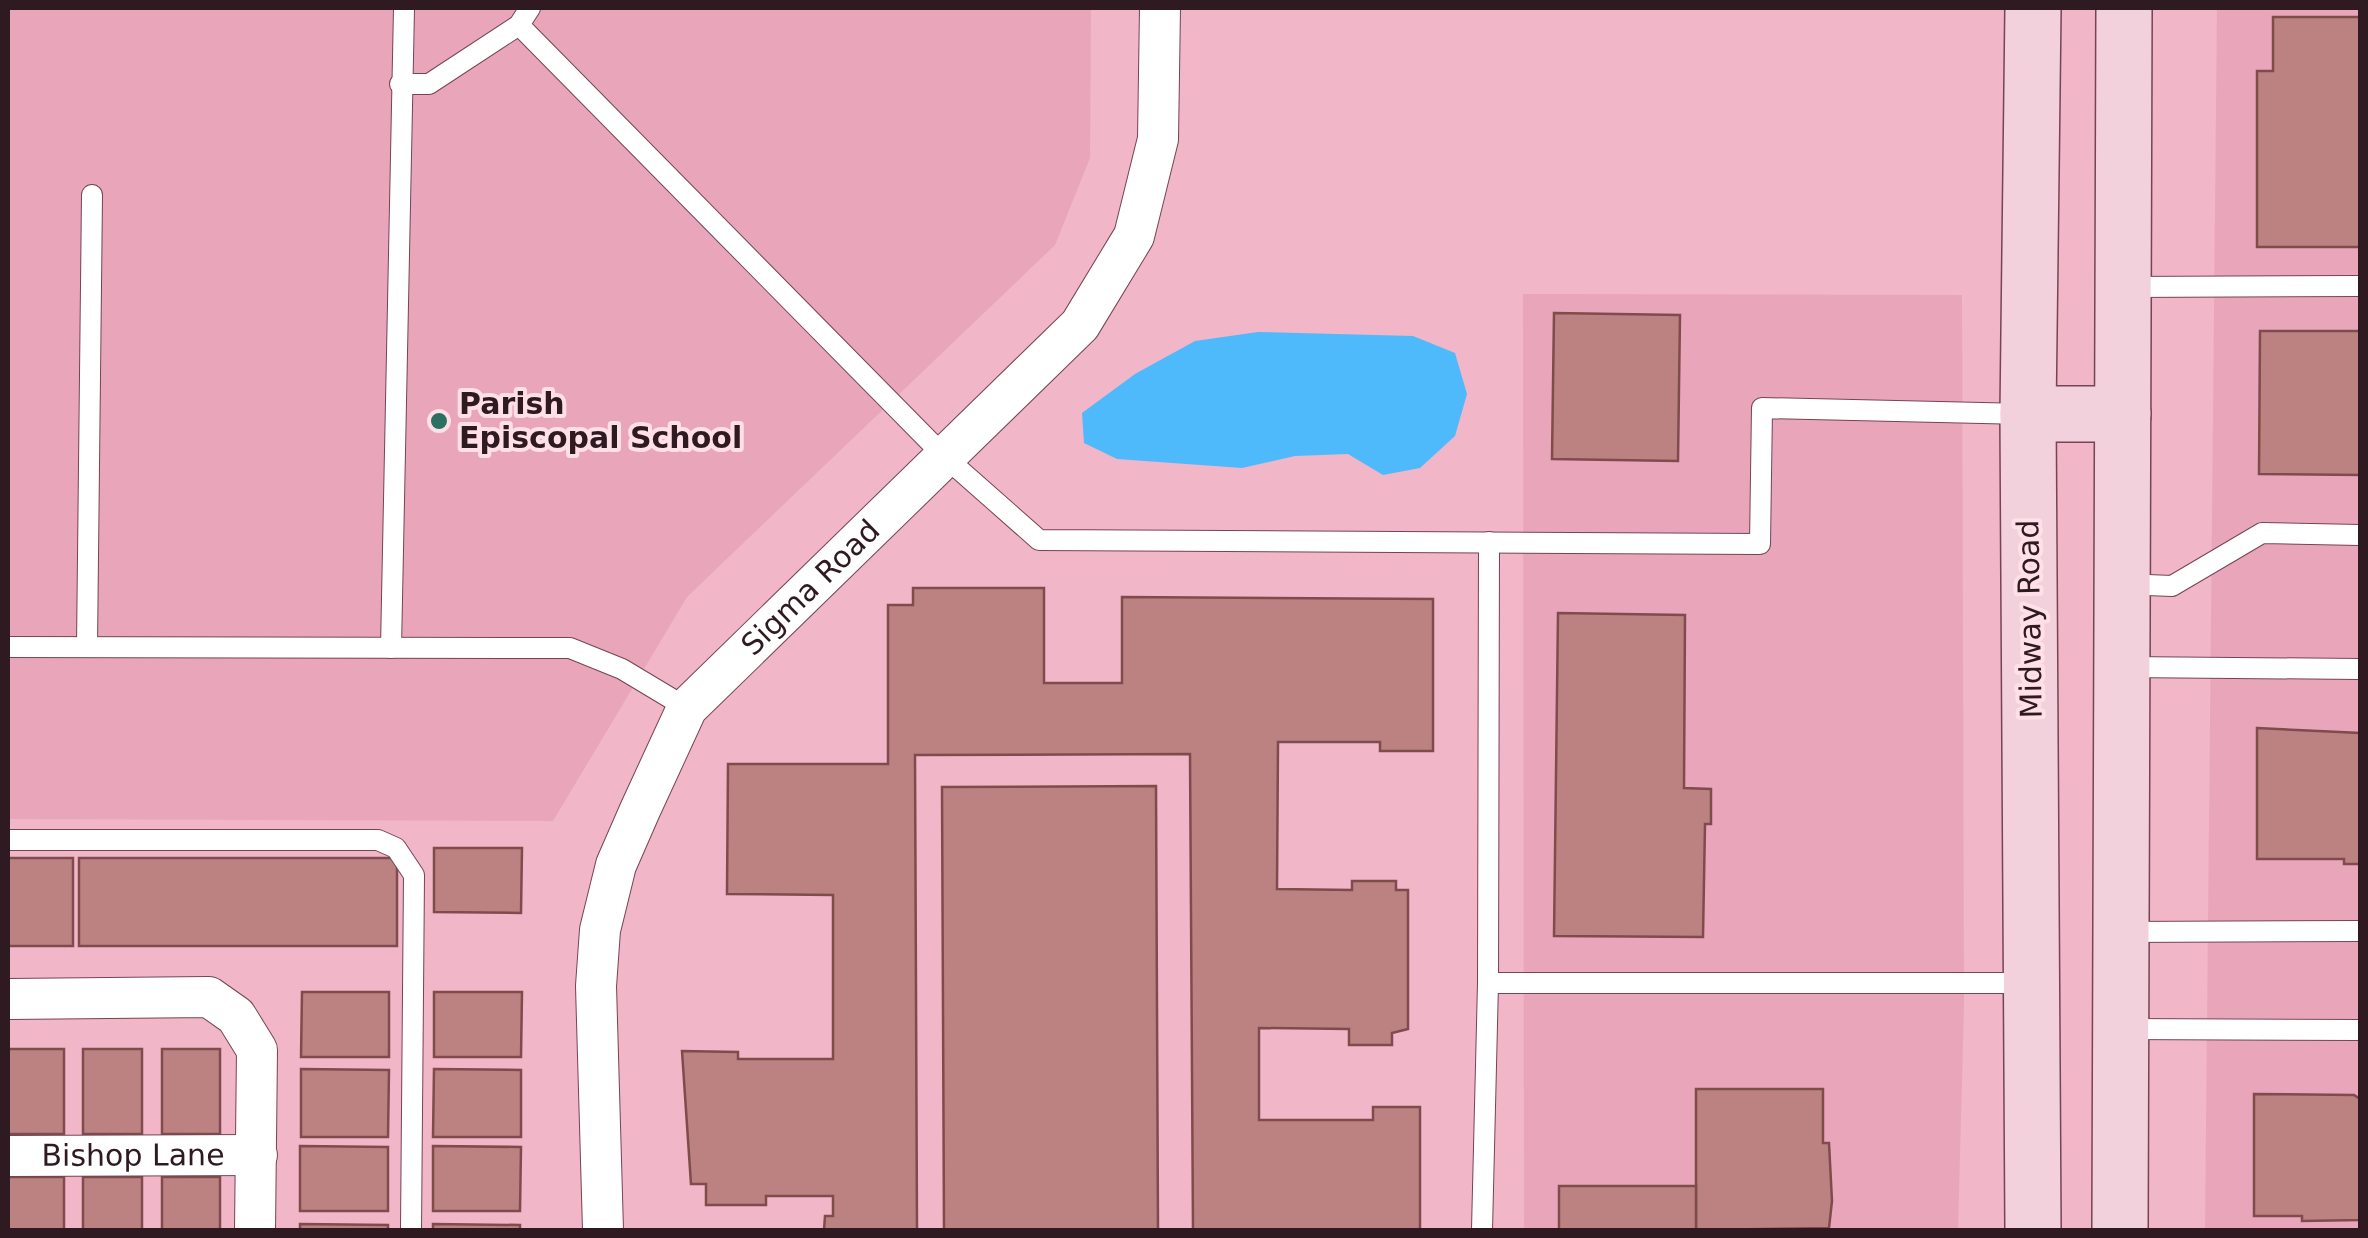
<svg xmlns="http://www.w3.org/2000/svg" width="2368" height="1238" viewBox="0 0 2368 1238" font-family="'DejaVu Sans',sans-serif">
<rect width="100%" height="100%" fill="#f1b6c7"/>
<g fill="#e9a6bb">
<path d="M8 8H1091L1090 158 1055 245 687 597 553 821 8 819Z"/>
<path d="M2217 8H2360V1230H2205Z"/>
<path d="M1523 294 1962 295 1964 1005 1958 1230H1524Z"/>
</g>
<path fill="#4ebafc" d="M1258 332 1413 336 1455 353 1467 394 1455 436 1420 468 1383 475 1348 454 1295 456 1242 468 1117 459 1084 443 1082 413 1135 374 1195 341Z"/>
<g fill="#bc8282" stroke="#804b4c" stroke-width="2.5">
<path d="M2273 17H2360V247H2257V71H2273Z"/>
<path d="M1554 313 1680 315 1678 461 1552 459Z"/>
<path d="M2260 331H2360V475L2259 474Z"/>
<path d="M913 588H1044V683H1122V597L1433 599V751H1380V742H1278L1277 889 1352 890V881H1396V890H1408V1029L1392 1033V1045H1349V1029L1259 1028V1120H1373V1107H1420V1230H1193L1190 754 915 755 917 1230H824L825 1216H833V1196H766V1205H706V1184H691L682 1051 738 1052V1059H833V895L727 894 728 764H888V605H913Z"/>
<path d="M1558 613 1685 615 1684 788 1711 789V824H1705L1703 937 1554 936Z"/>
<path d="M2257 728 2360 733V864H2344V859H2257Z"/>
<path d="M1156 786 1158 1230H944L942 787Z"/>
<path d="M434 848H522L521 913 434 912Z"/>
<rect x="8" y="858" width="65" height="88"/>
<rect x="79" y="858" width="318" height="88"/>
<path d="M302 992H389V1057H301Z"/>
<path d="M434 992H522L521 1057H434Z"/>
<rect x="8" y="1049" width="56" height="85"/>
<rect x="83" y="1049" width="59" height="85"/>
<rect x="162" y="1049" width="58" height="85"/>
<path d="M301 1069 389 1070 388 1137H301Z"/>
<path d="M434 1069 521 1070V1137H433Z"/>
<path d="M1696 1089H1823V1143H1829L1832 1201 1829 1228 1696 1230Z"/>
<path d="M2254 1094 2354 1095 2360 1099V1220L2302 1221V1216H2254Z"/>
<path d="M300 1146 388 1147V1211H300Z"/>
<path d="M433 1146 521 1147 520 1211H433Z"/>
<rect x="8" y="1177" width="56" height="53"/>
<rect x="83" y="1177" width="59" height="53"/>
<rect x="162" y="1177" width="58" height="53"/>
<rect x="1559" y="1186" width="137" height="44"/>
<path d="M300 1224 388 1225V1230H300Z"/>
<path d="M433 1224 520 1225V1230H433Z"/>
</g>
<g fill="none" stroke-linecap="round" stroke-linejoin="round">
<defs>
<g id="lane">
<path d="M519 25 945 457 1039 540 1760 544 1762 408 2025 414"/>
<path d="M400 84H429L519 25 530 8"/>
<path d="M2126 287 2360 286"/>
<path d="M2122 584 2172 586 2262 533 2360 535"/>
<path d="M8 647 570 648 622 669 687 708"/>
<path d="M87 647 92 195"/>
<path d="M391 648 404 8"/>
<path d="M2124 667 2360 669"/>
<path d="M8 840H378L396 848 414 875 411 1230"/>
<path d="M2123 932 2360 931"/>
<path d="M1488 983H2031"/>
<path d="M2123 1029 2360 1030"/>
<path d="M1482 1230 1488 983 1489 542"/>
</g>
<g id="street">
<path d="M8 999 209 997 236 1016 257 1050 255 1230"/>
<path id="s1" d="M8 1156 257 1155"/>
<path id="s2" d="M603 1230 596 986 600 930 616 865 640 810 687 708 1080 325 1134 236 1158 139 1160 8"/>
</g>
<g id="secondary">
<path d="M2028 414H2123"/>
<path d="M2033 1230 2028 414 2033 8"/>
<path d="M2120 1230 2124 8"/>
</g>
</defs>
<use href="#lane" stroke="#764454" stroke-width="22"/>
<use href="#street" stroke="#764454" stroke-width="42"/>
<use href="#secondary" stroke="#764454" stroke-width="58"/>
<use href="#lane" stroke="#fff" stroke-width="20"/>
<use href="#street" stroke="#fff" stroke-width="40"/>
<use href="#secondary" stroke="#f2d0dc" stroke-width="55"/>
</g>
<circle fill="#2b7063" stroke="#ffe0e8" stroke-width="4" cx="439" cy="421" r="10"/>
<g text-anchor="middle" stroke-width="8" stroke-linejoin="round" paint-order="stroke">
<g font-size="30" font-weight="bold" fill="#2f1a21" stroke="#ffe0e8" text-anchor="start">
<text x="459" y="414">Parish<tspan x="459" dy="34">Episcopal School</tspan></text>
</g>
<g font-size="30" fill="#2f1a21" stroke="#ffe0e8">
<text dy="10" stroke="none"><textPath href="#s2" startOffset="712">Sigma Road</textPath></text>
<text transform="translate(2030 619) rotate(-91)" y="10">Midway Road</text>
<text dy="10" stroke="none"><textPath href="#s1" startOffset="125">Bishop Lane</textPath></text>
</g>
</g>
<rect width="2368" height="1238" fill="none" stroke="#2f1a21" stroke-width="20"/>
</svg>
